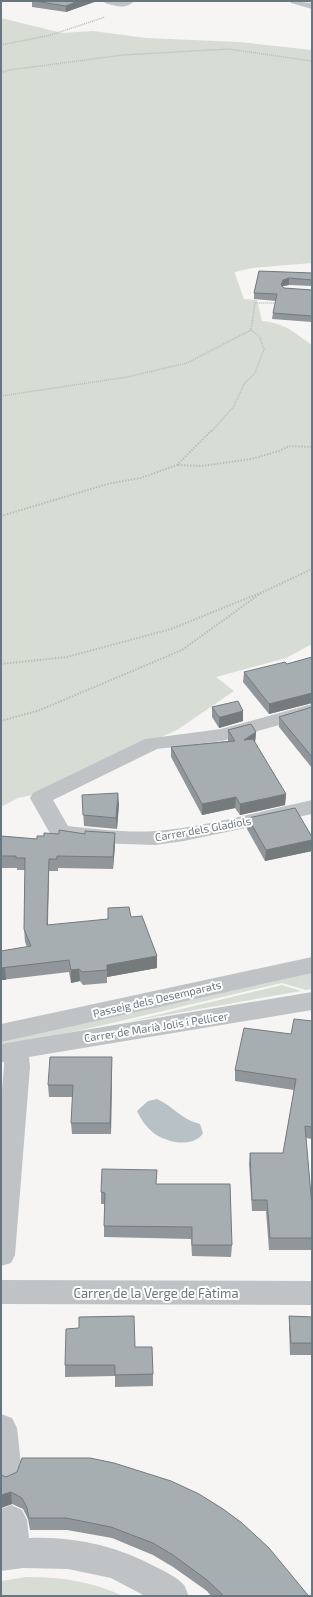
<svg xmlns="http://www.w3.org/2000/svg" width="313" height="1597" viewBox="0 0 313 1597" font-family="'Exo 2',sans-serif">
<rect width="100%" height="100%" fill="#f6f5f3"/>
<g fill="#d7dcd4">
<path d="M1 18 62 33 93 31 146 38 239 42 312 50V263L252 268 235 272V274L244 299 257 300 262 321C287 324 293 332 312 345V644L286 658 216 677 234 691 177 730 32 795 18 798 1 807Z"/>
<path d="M312 971V989L306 990 282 983 95 1027 1 1047V1039Z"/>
<path d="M282 985 301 991 127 1022Z"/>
<path d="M26 1577C60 1577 92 1581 123 1596H1V1581Z"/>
</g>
<path fill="#b8c2c6" d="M157 1099C173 1106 182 1120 200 1124L203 1133C194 1148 168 1143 155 1134 147 1128 141 1120 137 1111L148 1101Z"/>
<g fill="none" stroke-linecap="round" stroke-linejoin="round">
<g stroke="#b9bcbe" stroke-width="1.5" stroke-dasharray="1 1" stroke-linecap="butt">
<path d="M1 45 51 35 105 17"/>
<path d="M1 73 9 70 123 55 228 49 312 61"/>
<path d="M1 396 127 377 187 363 251 330 255 303H277"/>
<path d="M212 431 234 406 244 384 255 373 264 349 259 336 251 330"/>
</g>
<g stroke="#b9bcbe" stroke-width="2" stroke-dasharray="1.5 1.5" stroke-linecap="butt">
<path d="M178 465 201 466 251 459 279 451 289 446 312 447"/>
<path d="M1 516 111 483 141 478 177 465 212 430"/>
<path d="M1 664 67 657 171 629 265 591 312 569"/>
<path d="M1 721 40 710 182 650 261 593"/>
</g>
<g fill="#bfc3c6" fill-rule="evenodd">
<path d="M104 1H134C126 10 115 6 105 3Z"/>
<path d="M290 1 312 3V9L291 3Z"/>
<path d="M312 704V716L222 741 157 749 53 800 68 826C96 829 127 833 156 831 206 827 262 811 312 800V814L184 841 155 845 94 843 52 837 30 798 33 793 145 739 221 729Z"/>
<path d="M312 957V973L1 1042V1024Z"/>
<path d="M312 992V1010L29 1057 30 1067 15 1255 11 1263 1 1266V1100L4 1067V1062H1V1044Z"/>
<path d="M1 1280 312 1281V1305L1 1304Z"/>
<path d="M1 1414 12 1418 17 1428 22 1473 17 1483 6 1487 1 1485Z"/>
<path d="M11 1505 22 1510 27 1520 29 1538C74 1536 118 1546 158 1568 166 1572 178 1578 184 1585 186 1588 187 1593 189 1596H145L111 1578 68 1569 23 1568 1 1571V1509Z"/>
</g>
</g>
<g fill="#909699">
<path d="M32 1H97L66 12 32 7Z"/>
<path d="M259 271 312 273V286L289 285 283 286 284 288 312 290V322L272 319 273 313 276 301 254 299V293Z"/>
<path d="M312 657V703L269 714 243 682 244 672 287 664Z"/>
<path d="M212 707 243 721 219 728 212 717Z"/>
<path d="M312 707V768L279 727V717Z"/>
<path d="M228 730 256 732 255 743 286 794 285 805 240 815 235 808 202 815 171 757V747L228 741Z"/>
<path d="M82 795 119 804 117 829 84 826Z"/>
<path d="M248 818 312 837V851L265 861 247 829Z"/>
<path d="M115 833V845L113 869 58 868V871H49L48 925 131 917 157 968 107 977V983L83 985 80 981 71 983 69 972 1 980V951L27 947 25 942 24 929 25 870H17V868H1V836L37 839 85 834Z"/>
<path d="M312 1021V1139L306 1138 312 1207V1250H269L266 1211H252L249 1164 250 1153H283L294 1090 235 1081V1070L291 1034Z"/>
<path d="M112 1057 111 1134H72L71 1123 73 1097H49L48 1085Z"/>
<path d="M157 1184 232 1245 231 1257 192 1256 191 1239 104 1237V1226L105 1204H101V1192Z"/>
<path d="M289 1316 312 1317V1355H290L289 1328Z"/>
<path d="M135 1347 153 1374V1386L115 1387V1376L65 1377V1365Z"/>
<path d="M1 1475 308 1596H211L207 1591 173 1567 153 1555 112 1538 67 1530H30L28 1519 23 1509 12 1504 1 1508Z"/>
</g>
<g fill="#757a7d">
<path d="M78 1H97L66 12V6Z"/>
<path d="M289 278V285L283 286 281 285 283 280Z"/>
<path d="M312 693V703L269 714V704Z"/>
<path d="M243 711V721L219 728V717Z"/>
<path d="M256 732 255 743 244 740Z"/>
<path d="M118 793 119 804 117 829 116 818Z"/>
<path d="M286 794 285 805 240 815V804Z"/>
<path d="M236 797 235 808 202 815V804Z"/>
<path d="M115 833V845L113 869V857Z"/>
<path d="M312 840V851L265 861 266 850Z"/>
<path d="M49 859V871L47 937V925Z"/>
<path d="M157 956V968L107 977V965Z"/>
<path d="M5 967 6 980H1V968Z"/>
<path d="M79 969 80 981 71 983V970Z"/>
<path d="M112 1057V1069L111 1134 110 1123Z"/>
<path d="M11 1492 12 1504 1 1508V1495Z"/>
</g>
<g fill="#a7aeb2" stroke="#757a7d">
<path d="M34 1H78L66 6Z"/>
<path d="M259 271 312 273V280L289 278 283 280 281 285 284 288 312 290V316L273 313 277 294 254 293Z"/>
<path d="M312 657V693L269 704 244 672 285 662 287 664Z"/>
<path d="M238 701 243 711 221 717H219L212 707Z"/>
<path d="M312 707V757L279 717Z"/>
<path d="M251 724 256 732 244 740 253 739 286 794 240 804 236 797 202 804 171 747 235 741 228 730Z"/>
<path d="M118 793 116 818 83 815 82 795Z"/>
<path d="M295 808 312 837V840L266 850 248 818Z"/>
<path d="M59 830 85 834V831L115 833 113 857 57 856V859H49L47 925 108 919V908L129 907 131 917 142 916 157 956 107 965V970L82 972 79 969 71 970 69 960 1 968V951L31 946 24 929 25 858H16V856H1V836L37 839V836H44V833L59 834Z"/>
<path d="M294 1019 312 1021V1127L305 1126 312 1207V1238H270L267 1200H252L250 1153H283L296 1079 235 1070 244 1028 291 1034Z"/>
<path d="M50 1057H112L110 1123H71L73 1085H48Z"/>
<path d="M102 1169 157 1170 156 1184H230L232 1245H192V1227L104 1226 105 1193 101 1192Z"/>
<path d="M134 1316 135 1347H152L153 1374 115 1375V1365H65L66 1329 79 1328V1317Z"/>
<path d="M289 1316 312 1317V1343H291Z"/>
<path d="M22 1458H90L114 1463 171 1481 199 1494 223 1509 242 1523 269 1548 307 1594 308 1596H224L207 1580 173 1555 153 1543 111 1527 66 1518H29L27 1508 22 1498 11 1492 1 1495V1475L6 1477 17 1472Z"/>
</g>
<g text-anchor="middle" stroke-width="4" stroke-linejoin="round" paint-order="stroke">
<g font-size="11" fill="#687680" stroke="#fff">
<text transform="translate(203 829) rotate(-10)" y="4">Carrer dels Gladiols</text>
<text transform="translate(157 999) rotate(-13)" y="4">Passeig dels Desemparats</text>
<text transform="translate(156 1027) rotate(-9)" y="4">Carrer de Marià Jolis i Pellicer</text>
</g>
<g font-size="13" fill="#687680" stroke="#fff">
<text x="156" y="1298">Carrer de la Verge de Fàtima</text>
</g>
</g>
<rect width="313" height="1597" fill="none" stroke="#687680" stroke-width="4"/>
</svg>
